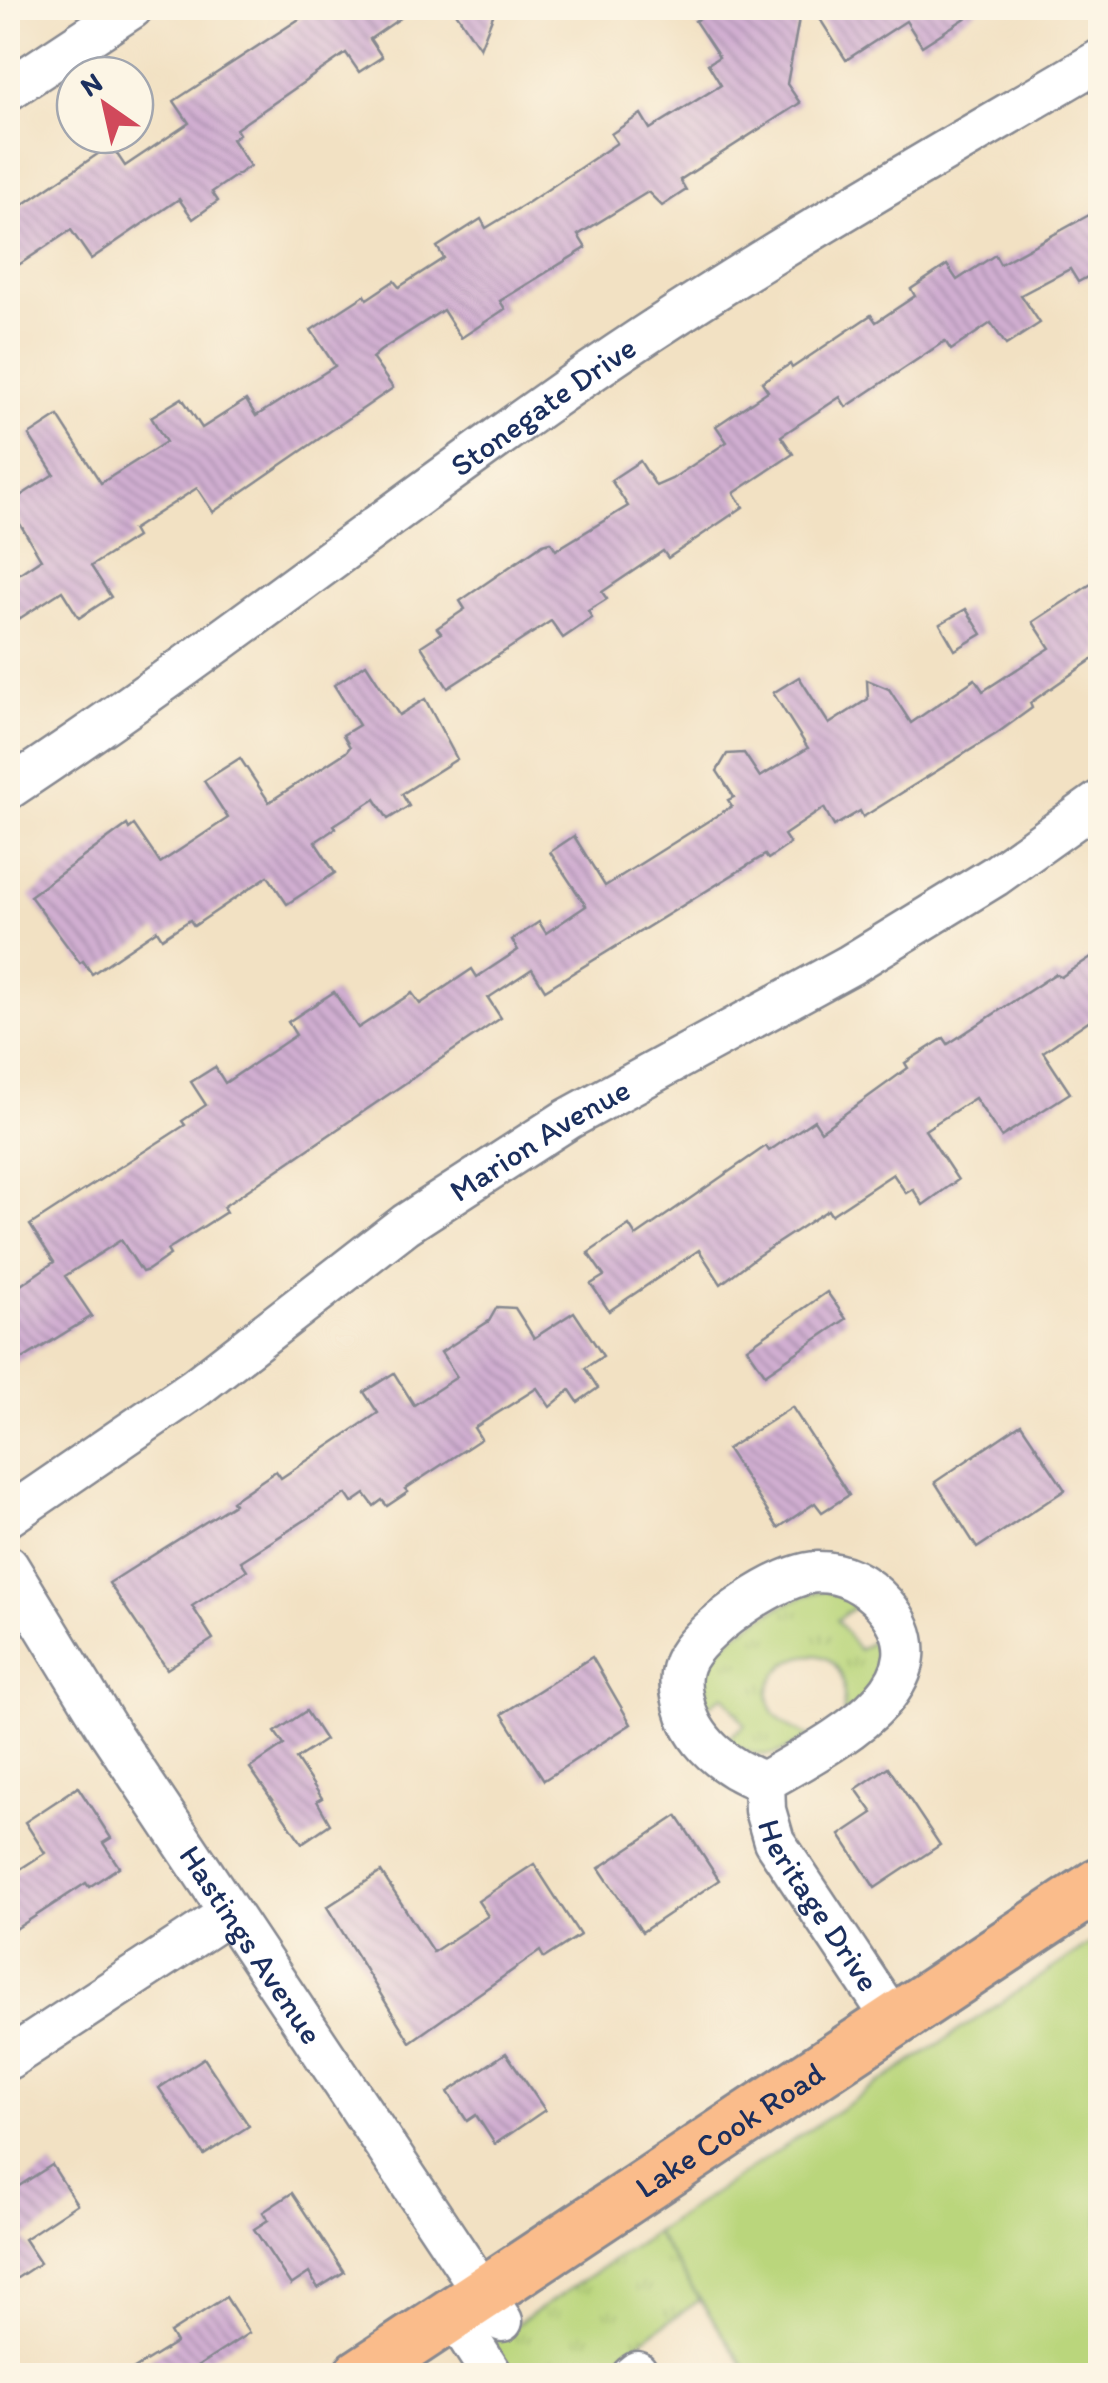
<svg xmlns="http://www.w3.org/2000/svg" width="1108" height="2383" viewBox="0 0 1108 2383" font-family="Itim,sans-serif">
<defs>
<pattern id="grass-tufts" width="24" height="20" patternUnits="userSpaceOnUse" patternTransform="scale(2.5)"><rect width="24" height="20" fill="#bad67c"/><path d="M3 7l-1-3M5 7V3M7 7l1-3M15 17l-1-3M17 17v-4M19 17l1-3" fill="none" stroke="#9fb86e"/></pattern>
<pattern id="building-back-hatch" width="6" height="6" patternUnits="userSpaceOnUse" patternTransform="scale(2.5)"><rect width="6" height="6" fill="#d1afd1"/><path d="M-1 5l2 2M0 0l6 6M5-1l2 2" fill="none" stroke="#a98fad"/></pattern>
</defs>
<rect width="100%" height="100%" fill="#fcf5e5"/>
<filter id="ink" filterUnits="userSpaceOnUse"><feTurbulence type="fractalNoise" baseFrequency=".01" numOctaves="2"/><feDisplacementMap in="SourceGraphic" scale="20" xChannelSelector="R" yChannelSelector="G"/><feConvolveMatrix kernelMatrix="1 2 1 2 8 2 1 2 1" color-interpolation-filters="sRGB"/></filter>
<filter id="wash" filterUnits="userSpaceOnUse"><feTurbulence type="fractalNoise" baseFrequency=".0048" numOctaves="4" result="noise"/><feDisplacementMap in="SourceGraphic" scale="40" xChannelSelector="R" yChannelSelector="G"/><feGaussianBlur stdDeviation="2.25" result="paint"/><feColorMatrix in="noise" values="0 0 0 0 0 0 0 0 0 0 0 0 0 0 0 0 0 1.4 0 .05"/><feComposite in="paint" operator="in"/></filter>
<g filter="url(#wash)">
<rect width="100%" height="100%" fill="#f2e1c3"/>
<g fill="url(#grass-tufts)" stroke="#6a826d" stroke-width="2.5">
<path d="M826 1590 859 1604 837 1620 859 1650 881 1635 885 1639C887 1674 873 1695 844 1714 843 1702 846 1685 841 1675 815 1617 712 1702 810 1736 773 1759 762 1761 724 1741L745 1725 724 1695 702 1710C700 1696 698 1684 703 1671 717 1637 792 1595 826 1590Z"/>
<path d="M1055 1968 750 2375 700 2300 624 2352 631 2363 618 2375H500L491 2341Z"/>
</g>
<path fill="#bad67c" stroke="#6a826d" stroke-width="2.5" d="M1100 1937V2375H750L655 2232Z"/>
<g id="blocks">
<g fill="url(#building-back-hatch)">
<path d="M316 8H415L370 39 382 57 359 72 346 53 236 129 239 134 232 139 250 166 212 192 218 201 193 219 179 199 91 259 71 230 8 272V215L111 145 125 166 189 123 174 101Z"/>
<path d="M453 8H496L480 48Z"/>
<path d="M716 8H801L787 84 800 103 680 180 686 190 662 206 648 192 578 235 586 248 500 301 505 309 461 338 443 310 380 351 372 358 393 388 213 512 197 488 132 530 136 537 91 566 111 597 79 618 62 591 8 626V581L41 559 8 504 54 474 29 435 58 416 101 483 166 442 151 417 182 398 202 428 246 400 256 416 335 366 311 330 365 295 367 299 394 281 399 287 444 258 437 247 481 219 486 228 529 202 617 143 611 134 641 114 650 129 721 85 708 64 719 57 695 21Z"/>
<path d="M813 8H981L922 46 906 21 846 60Z"/>
<path d="M1100 209V270L1078 282 1070 269 1021 295 1040 323 1006 345 991 323 951 350 945 341 846 407 840 397 781 436 793 454 734 493 743 507 668 558 663 551 602 592 607 599 588 611 592 618 563 638 551 621 448 688 421 646 441 633 437 628 465 609 460 601 543 544 551 542 556 550 628 506 611 480 640 461 656 486 672 479 727 442 716 426 768 391 762 382 790 364 792 368 871 315 876 322 915 296 911 289 947 265 957 280 995 255 1000 264Z"/>
<path d="M1100 578V654L1030 703 1032 708 996 734 863 817 860 811 834 826 824 808 784 835 790 844 768 859 765 855 545 990 532 969 488 998 501 1018 223 1207 226 1212 167 1250 170 1255 148 1270 142 1272 121 1240 65 1276 92 1316 8 1368V1294L54 1262 30 1225 185 1125 182 1121 206 1105 191 1082 215 1067 225 1083 296 1035 288 1022 334 992 358 1028 412 993 420 1004 472 969 477 977 518 950 512 940 539 922 546 933 586 906 550 852 574 836 605 886 732 806 728 800 734 797 717 771 727 754 744 753 760 777 808 748 773 693 799 677 829 724 868 699 867 680 889 689 911 723 975 679 983 691 1050 648 1033 622Z"/>
<path d="M966 609 982 634 955 650 940 624Z"/>
<path d="M366 664 399 715 425 699 457 759 402 794 409 806 388 819 375 799 334 825 336 828 315 842 335 873 287 904 268 876 194 926 190 920 162 938 157 930 92 974 83 961 80 963 30 896 127 825 129 829 134 825 160 863 228 818 204 781 240 758 269 802 346 752 350 747 343 735 359 725 334 685Z"/>
<path d="M1100 951V1013L1043 1052 1070 1093 1001 1137 975 1098 925 1130 958 1180 923 1205 913 1189 906 1193 893 1174 831 1215 828 1210 756 1257 721 1284 699 1250 609 1311 591 1284 604 1276 588 1253 629 1225 636 1236 766 1146 769 1151 814 1120 821 1131 908 1068 905 1063 944 1038 948 1044 1055 974 1061 977Z"/>
<path d="M827 1292 846 1319 765 1374 747 1348Z"/>
<path d="M497 1307 515 1308 534 1338 574 1312 603 1356 585 1368 598 1388 578 1402 570 1390 550 1407 537 1388 474 1428 481 1439 405 1489 408 1492 387 1506 382 1500 374 1506 365 1494 352 1503 346 1494 241 1561 247 1570 192 1606 213 1639 167 1669 109 1583 234 1504 232 1501 276 1471 281 1478 378 1413 364 1392 394 1373 414 1405 457 1377 441 1352 489 1321Z"/>
<path d="M792 1407 849 1495 822 1512 815 1503 778 1528 727 1449Z"/>
<path d="M1021 1424 1065 1490 977 1548 935 1482Z"/>
<path d="M592 1657 631 1724 544 1780 502 1714Z"/>
<path d="M306 1711 325 1740 296 1759 322 1798 317 1801 330 1824 302 1843 250 1768 284 1745 275 1732Z"/>
<path d="M888 1767 940 1845 875 1888 840 1835 873 1813 856 1789Z"/>
<path d="M78 1787 111 1838 103 1843 119 1867 89 1887 86 1883 8 1934V1877L45 1853 25 1822Z"/>
<path d="M677 1816 719 1880 642 1932 599 1868Z"/>
<path d="M534 1864 580 1935 544 1958 540 1951 410 2042 327 1907 381 1872 433 1952 488 1916 478 1901Z"/>
<path d="M506 2053 545 2110 495 2144 476 2115 467 2121 448 2092Z"/>
<path d="M204 2058 249 2126 204 2155 159 2088Z"/>
<path d="M52 2165 77 2204 24 2239 40 2263 8 2284V2193Z"/>
<path d="M292 2193 344 2272 318 2288 309 2273 291 2285 254 2229 268 2220 263 2212Z"/>
<path d="M226 2297 249 2333 183 2376H123L176 2343 170 2333Z"/>
</g>
</g>
</g>
<g filter="url(#ink)">
<use href="#blocks" fill-opacity="0" stroke="#868890" stroke-width="2.5"/>
<g fill="none" stroke-linecap="round" stroke-linejoin="round">
<defs>
<g id="minor">
<path d="M8 90 132 8"/>
<path id="s1" d="M8 789C191 668 363 533 542 406 720 279 912 171 1100 60"/>
<path id="s2" d="M8 1516 195 1388 406 1224 568 1119 850 965 995 876 1100 801"/>
<path id="s3" d="M8 1566 110 1733 502 2321"/>
<path id="s4" d="M764 1782C818 1749 956 1686 884 1604 866 1584 845 1572 818 1572 781 1573 706 1625 687 1657 679 1671 679 1685 683 1700 691 1742 727 1769 764 1782L765 1810 774 1841 894 2021"/>
<path d="M8 2059 230 1913"/>
<path d="M453 2314 493 2376"/>
<path d="M632 2376 637 2372"/>
</g>
<g id="major">
<path id="s5" d="M359 2376 1100 1884"/>
</g>
</defs>
<use href="#minor" stroke="#868890" stroke-width="45"/>
<use href="#major" stroke="#868890" stroke-width="58"/>
<use href="#minor" stroke="#fff" stroke-width="40"/>
<use href="#major" stroke="#fabc8b" stroke-width="52"/>
</g>
</g>
<g text-anchor="middle" stroke-width="8" stroke-linejoin="round" paint-order="stroke">
<g font-size="32" fill="#1b2f5e" stroke="#fcf5e5">
<text dy="11" stroke="none"><textPath href="#s1" startOffset="658">Stonegate Drive</textPath></text>
<text dy="11" stroke="none"><textPath href="#s2" startOffset="652">Marion Avenue</textPath></text>
<text dy="11" stroke="none"><textPath href="#s4" startOffset="790">Heritage Drive</textPath></text>
<text dy="11" stroke="none"><textPath href="#s3" startOffset="450">Hastings Avenue</textPath></text>
<text dy="11" stroke="none"><textPath href="#s5" startOffset="445">Lake Cook Road</textPath></text>
</g>
</g>
<rect width="1108" height="2383" fill="none" stroke="#fcf5e5" stroke-width="40"/>
<g transform="translate(105 105) rotate(326)"><circle r="48" fill="#fcf5e5" stroke="#a2a6af" stroke-width="2.5"/>
<path d="M0-8L18 38L0 25L-18 38Z" fill="#d1495b"/>
<text y="-15" font-size="28" font-weight="bold" text-anchor="middle" fill="#1b2f5e">N</text>
</g>
</svg>
